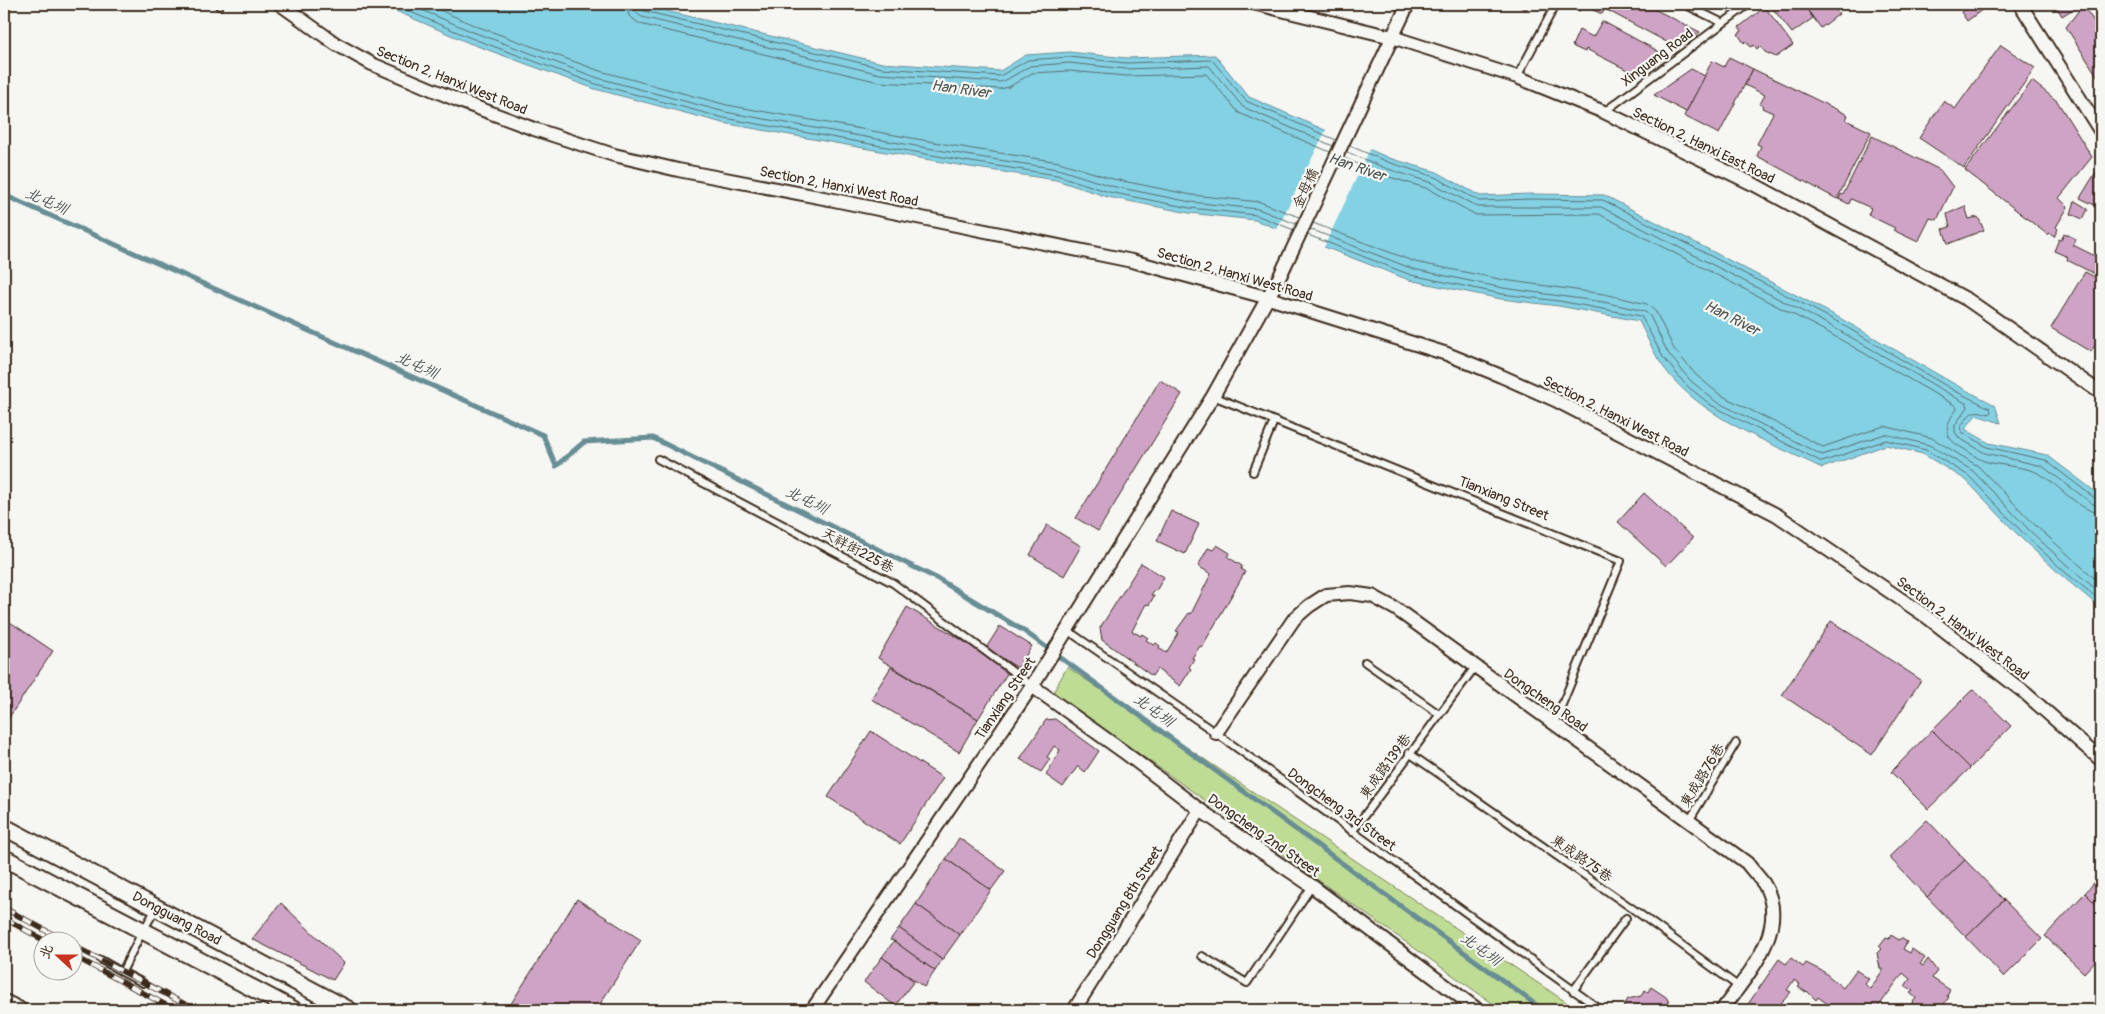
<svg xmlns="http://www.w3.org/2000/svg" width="2105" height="1014" viewBox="0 0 2105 1014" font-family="Pangolin,'LXGW WenKai TC',sans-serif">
<rect width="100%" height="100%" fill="#f6f6f2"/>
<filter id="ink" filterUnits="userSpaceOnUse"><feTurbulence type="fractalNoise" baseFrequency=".02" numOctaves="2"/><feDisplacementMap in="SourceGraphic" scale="10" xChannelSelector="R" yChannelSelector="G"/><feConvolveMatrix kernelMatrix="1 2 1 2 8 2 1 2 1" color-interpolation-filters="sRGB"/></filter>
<g filter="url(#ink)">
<path fill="#bfdc94" stroke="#7d8359" d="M1067 667 1578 1010H1502L1053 693Z"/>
<path fill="#84d1e4" stroke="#678e95" d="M380 4H638L882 63 1000 71 1026 55 1069 52 1127 58 1215 55 1249 97 1389 158 1437 172 1480 196 1530 194 1604 195 1838 317 1958 386 1995 405 2001 423 1976 415 1965 429 1989 443 2047 455 2101 496V608L2062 576 2022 539 1966 480 1923 454 1886 445 1822 468C1765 440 1693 415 1658 359 1651 347 1645 333 1639 321L1559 306 1501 299 1409 280 1255 220 1189 213 1108 197 1056 180 970 167 723 123 595 89 469 43Z"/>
<path fill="#f6f6f2" d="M1327 128 1371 147 1323 249 1276 231Z"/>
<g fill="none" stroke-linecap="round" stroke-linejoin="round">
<g stroke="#586d6d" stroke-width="1">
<path d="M392 4 471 38 596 84 724 118 971 162 1057 175 1109 192 1190 208 1256 215 1294 230"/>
<path d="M408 4 473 32 598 78 725 112 972 156 1058 169 1111 186 1191 202 1258 209 1296 224"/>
<path d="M426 4 476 26 600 71 727 105 973 149 1059 162 1113 179 1192 195 1260 202 1299 217"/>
<path d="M626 4 629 16 640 24 879 82 1000 89 1009 87 1032 73 1069 71 1126 76 1206 74 1239 113 1330 152"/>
<path d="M633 4 635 12 642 17 880 74 1000 82 1006 80 1030 66 1069 63 1126 69 1209 66 1243 107 1333 146"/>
<path d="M640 4 641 9 644 11 882 68 1000 76 1028 60 1069 57 1126 63 1212 60 1246 101 1336 140"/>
<path d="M1350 146 1388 162 1435 177 1479 201 1530 199 1603 200 1836 321 1955 391 1990 408 1991 412 1989 414C1972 409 1972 411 1961 426L1962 432 1987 447 2045 460 2096 499H2101"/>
<path d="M1347 152 1385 168 1432 183 1478 207H1601L1833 327 1967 404 1968 407 1955 425V432L1959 438 1985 453 2042 466 2093 504 2101 506"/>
<path d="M1344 158 1383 175 1429 189 1476 215 1599 214 1829 333 1956 406 1957 409C1943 427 1943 438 1964 449 1970 453 1977 458 1984 461 2000 466 2026 466 2040 474 2058 484 2081 513 2101 513"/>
<path d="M1313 223 1415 262 1504 280 1604 294 1647 304 1656 312 1674 349 1696 375 1719 394 1823 447 1884 426 1932 438 1978 466 2035 525 2101 584"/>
<path d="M1310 229 1413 269 1503 288 1603 302 1644 311 1650 316 1668 353 1690 380 1715 401 1822 455 1885 434 1929 445 1973 471 2030 531 2069 567 2101 593"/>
<path d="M1308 235 1411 275 1502 294 1559 301 1641 316 1663 357 1686 385 1711 405 1822 462 1886 440 1926 450 1969 476 2025 535 2065 572 2101 601"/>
</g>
<path stroke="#678e95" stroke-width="5" d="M4 195 543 435 556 466 584 442 653 438 938 579 1024 631 1543 1010"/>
</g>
<g fill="#cea3c6" stroke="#3b2a1e">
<path d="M1514 4H1529L1526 10Z"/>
<path d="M1568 4H1644L1700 32 1678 48 1605 9 1602 14 1582 5 1580 11 1567 6Z"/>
<path d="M1715 4H1727L1725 8Z"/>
<path d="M1771 4H1803L1813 18 1792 33 1770 5Z"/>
<path d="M1803 4H1831L1839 14 1821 28Z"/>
<path d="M1972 4H1990L1967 21 1961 12Z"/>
<path d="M2055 4H2081L2062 16Z"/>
<path d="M2083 5 2101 32V82L2066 27Z"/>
<path d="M1765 7 1793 45 1776 57 1765 52 1760 46 1757 49 1754 45 1751 47 1746 41 1744 43 1738 34 1742 31 1739 27Z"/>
<path d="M1602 21 1667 56 1639 76 1586 49 1585 52 1572 46 1579 30 1593 37Z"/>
<path d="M2001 45 2035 68 1964 168 1919 138 1944 101 1955 109Z"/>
<path d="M1729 57 1753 69 1719 134 1684 116 1712 61 1724 67Z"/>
<path d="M1691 69 1705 76 1686 112 1654 95Z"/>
<path d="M1753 69 1848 115 1846 120 1871 132 1837 199 1757 156 1761 146 1757 144 1773 113 1762 108 1763 106 1760 104 1765 95 1745 85Z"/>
<path d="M2032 81 2057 101 2092 157 2059 198 2068 207 2056 227 2058 229 2054 237 2049 233 2048 235 1965 170Z"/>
<path d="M1872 136 1940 170 1953 187 1937 220 1930 218 1918 242 1893 230 1895 228 1868 215 1871 208 1851 199 1849 204 1839 199 1841 194 1843 195Z"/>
<path d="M2099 167 2101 171V208L2080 198Z"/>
<path d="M2075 201 2088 209 2083 219 2071 214Z"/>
<path d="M1965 206 1969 219 1978 217 1984 230 1948 244 1943 229 1950 227 1947 214Z"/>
<path d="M2064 233 2076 239 2073 245 2101 259V277L2067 260 2068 257 2054 251 2059 239 2061 240Z"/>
<path d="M2085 272 2101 280V335L2091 352 2051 328Z"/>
<path d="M1160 380 1182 394 1098 531 1076 518Z"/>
<path d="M1644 493 1693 538 1666 566 1618 522Z"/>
<path d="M1171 511 1199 524 1185 554 1157 541Z"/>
<path d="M1047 525 1081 546 1064 576 1030 555Z"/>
<path d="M1217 545 1230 553 1228 557 1242 566 1241 569 1245 572 1202 647 1200 646 1192 658 1194 659 1189 667 1191 669 1180 686 1157 669 1152 676 1102 640 1100 628 1141 563 1164 577 1156 591 1154 590 1151 595 1154 596 1149 605 1146 604 1132 631 1141 636 1142 634 1148 638 1146 640 1154 645 1156 643 1160 646 1159 648 1166 653 1179 632 1176 631 1189 613 1191 614 1211 574 1198 566 1208 548 1213 550Z"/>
<path d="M907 607 1010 669 978 719 878 658Z"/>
<path d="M4 618 53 651 4 725Z"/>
<path d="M1831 621 1921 680 1872 755 1782 695Z"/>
<path d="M1000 626 1032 646 1018 668 986 648Z"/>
<path d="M891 667 978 719 959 752 871 699Z"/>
<path d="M1973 689 2011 726 1970 768 1932 730Z"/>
<path d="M1055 719 1099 751 1085 772 1078 766 1063 787 1046 775 1060 750 1054 746 1047 757 1050 759 1041 772 1020 759 1046 720Z"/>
<path d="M1932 730 1970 768 1928 809 1891 772Z"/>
<path d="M871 731 943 778 900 844 828 797Z"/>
<path d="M1927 820 1965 860 1927 897 1889 857Z"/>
<path d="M959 838 1005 871 991 890 946 859Z"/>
<path d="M946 859 991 890 960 935 916 904Z"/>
<path d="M1965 860 2004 900 1966 937 1927 897Z"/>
<path d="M2101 875V909L2085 893Z"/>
<path d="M2085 893 2101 909V955L2084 973 2045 936Z"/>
<path d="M577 899 641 940 596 1010H507Z"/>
<path d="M2004 900 2042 939 2004 977 1966 937Z"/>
<path d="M281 903 344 963 333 980 252 939Z"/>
<path d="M916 904 960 935 942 960 899 928Z"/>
<path d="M899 928 942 960 935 971 894 941 890 940Z"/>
<path d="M1891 935 1899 940 1901 938 1907 942 1903 949 1910 953 1912 949 1925 958 1920 964 1923 966 1928 959 1937 971 1932 978 1950 990 1947 996 1949 997 1940 1010H1907L1916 998 1910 993 1913 991 1905 986 1910 979 1903 973 1876 1010H1863L1857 1005 1853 1010H1836L1818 997 1816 1000 1807 991 1806 992 1798 987 1800 985 1794 980 1787 990 1791 992 1775 1010H1744L1779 959 1786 964 1791 958 1803 967 1806 963 1824 972 1843 988 1856 970 1869 979 1865 984 1870 989 1883 970 1880 968 1877 953 1881 949 1879 947 1886 938 1889 939Z"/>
<path d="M894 941 935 971 924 987 882 957Z"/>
<path d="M882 957 914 981 895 1006 864 982Z"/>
<path d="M1651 987 1666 997 1669 1002 1667 1007H1662L1664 1010 1622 1009 1628 999 1641 996 1645 990 1648 992Z"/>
<path d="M601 1003 612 1010H596Z"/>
</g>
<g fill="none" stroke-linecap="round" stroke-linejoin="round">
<defs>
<g id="service">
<path d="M219 4V6"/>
<path d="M1684 4 1723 23"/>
<path d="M1517 77 1556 4"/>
<path d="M1604 112 1749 4"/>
<path d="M1213 396 1621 561 1554 724"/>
<path d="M658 459 893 583 1032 686"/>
<path d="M1253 472 1274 421"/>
<path d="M1067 630 1216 733 1601 1010"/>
<path d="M1365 662 1439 714"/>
<path d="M1409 753 1633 909 1739 987"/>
<path d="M1689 821 1736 743"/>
<path d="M1352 832 1475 667"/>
<path d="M1202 956 1247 983 1312 886"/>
<path d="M101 960 122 972 142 932 156 909"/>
<path d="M122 972 143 983"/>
<path d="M1573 991 1626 918"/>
<path d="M1374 1009 1376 1010"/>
</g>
<g id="minor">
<path d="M280 4 336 44 372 64 462 102 534 129 614 155 678 170 834 200 1132 261 1269 298 1447 354 1501 376 1555 400 1777 515 1927 617 2025 693 2101 760"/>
<path d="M1257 4 1392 37 1517 77 1604 112 1755 185 1968 300 2101 393"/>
<path d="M2020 4 2101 132"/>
<path d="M1032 686 1124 752 1200 810 1312 886 1478 1010"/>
<path d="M1216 733 1294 619 1309 606 1326 595 1350 593 1372 596 1396 609 1747 863C1752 870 1759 877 1764 884 1791 929 1746 976 1722 1010"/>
<path d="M812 1010 1032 686 1213 396 1280 276 1408 4"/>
<path d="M1074 1010 1200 810"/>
</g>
<g id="tertiary">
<path d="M4 827 349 1010"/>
<path d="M4 858 294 1010"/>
<path d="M4 1003 18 1010"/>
</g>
</defs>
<use href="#service" stroke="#3b2a1e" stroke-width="10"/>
<use href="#minor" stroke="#3b2a1e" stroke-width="16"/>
<use href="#tertiary" stroke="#3b2a1e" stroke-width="20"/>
<use href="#service" stroke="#f6f6f2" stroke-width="6"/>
<use href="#minor" stroke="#f6f6f2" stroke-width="12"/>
<use href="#tertiary" stroke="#f6f6f2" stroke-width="16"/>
<defs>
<g id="rail">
<path d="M4 908 67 942"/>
<path d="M4 918 47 942"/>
<path d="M72 945 196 1010"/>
<path d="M72 955 175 1010"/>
</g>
</defs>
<use href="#rail" stroke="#3b2a1e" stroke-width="5.5"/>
<use href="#rail" stroke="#f6f6f2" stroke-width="4" stroke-dasharray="11" stroke-linecap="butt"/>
</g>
</g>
<g text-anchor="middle" stroke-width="4.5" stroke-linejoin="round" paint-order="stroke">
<g font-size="14" fill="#3b2a1e" stroke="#f6f6f2">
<text transform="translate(1657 57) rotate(-37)" y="5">Xinguang Road</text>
<text transform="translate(452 80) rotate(22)" y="5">Section 2, Hanxi West Road</text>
<text transform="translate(1704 145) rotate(26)" y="5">Section 2, Hanxi East Road</text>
<text transform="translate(839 186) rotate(11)" y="5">Section 2, Hanxi West Road</text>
<text transform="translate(1305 188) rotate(-65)" y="5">金母橋</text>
<text transform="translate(1235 274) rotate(16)" y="5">Section 2, Hanxi West Road</text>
<text transform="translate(1616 416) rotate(27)" y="5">Section 2, Hanxi West Road</text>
<text transform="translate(1504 498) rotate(22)" y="5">Tianxiang Street</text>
<text transform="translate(858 550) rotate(28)" y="5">天祥街225巷</text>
<text transform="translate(1963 628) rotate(37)" y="5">Section 2, Hanxi West Road</text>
<text transform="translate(1005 698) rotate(-56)" y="5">Tianxiang Street</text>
<text transform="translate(1546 700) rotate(35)" y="5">Dongcheng Road</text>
<text transform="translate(1385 766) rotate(-54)" y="5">東成路139巷</text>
<text transform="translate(1702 775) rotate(-59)" y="5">東成路76巷</text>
<text transform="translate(1342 809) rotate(36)" y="5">Dongcheng 3rd Street</text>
<text transform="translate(1264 835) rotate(35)" y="5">Dongcheng 2nd Street</text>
<text transform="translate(1582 858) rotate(35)" y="5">東成路75巷</text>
<text transform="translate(1124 902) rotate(-58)" y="5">Dongguang 8th Street</text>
<text transform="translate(177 918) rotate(28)" y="5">Dongguang Road</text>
</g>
<g font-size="15" font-style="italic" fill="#4d5450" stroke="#f6f6f2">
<text transform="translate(961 89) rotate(8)" y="5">Han River</text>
<text transform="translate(1357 167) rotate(19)" y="5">Han River</text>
<text transform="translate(47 201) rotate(24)" y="5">北屯圳</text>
<text transform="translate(1732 318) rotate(27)" y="5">Han River</text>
<text transform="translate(417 365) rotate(24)" y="5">北屯圳</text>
<text transform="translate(807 500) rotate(26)" y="5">北屯圳</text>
<text transform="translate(1154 710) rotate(36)" y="5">北屯圳</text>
<text transform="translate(1481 949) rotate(36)" y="5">北屯圳</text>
</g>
</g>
<rect width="2105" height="1014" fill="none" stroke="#f6f6f2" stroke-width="20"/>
<rect x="10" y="10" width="2085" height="994" fill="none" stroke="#3b2a1e" stroke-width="2" filter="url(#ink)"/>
<g transform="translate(58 956) rotate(291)"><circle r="24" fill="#f6f6f2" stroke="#aba49d"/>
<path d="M0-4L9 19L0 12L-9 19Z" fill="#c8321e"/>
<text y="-8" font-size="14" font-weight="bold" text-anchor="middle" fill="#3b2a1e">北</text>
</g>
</svg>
